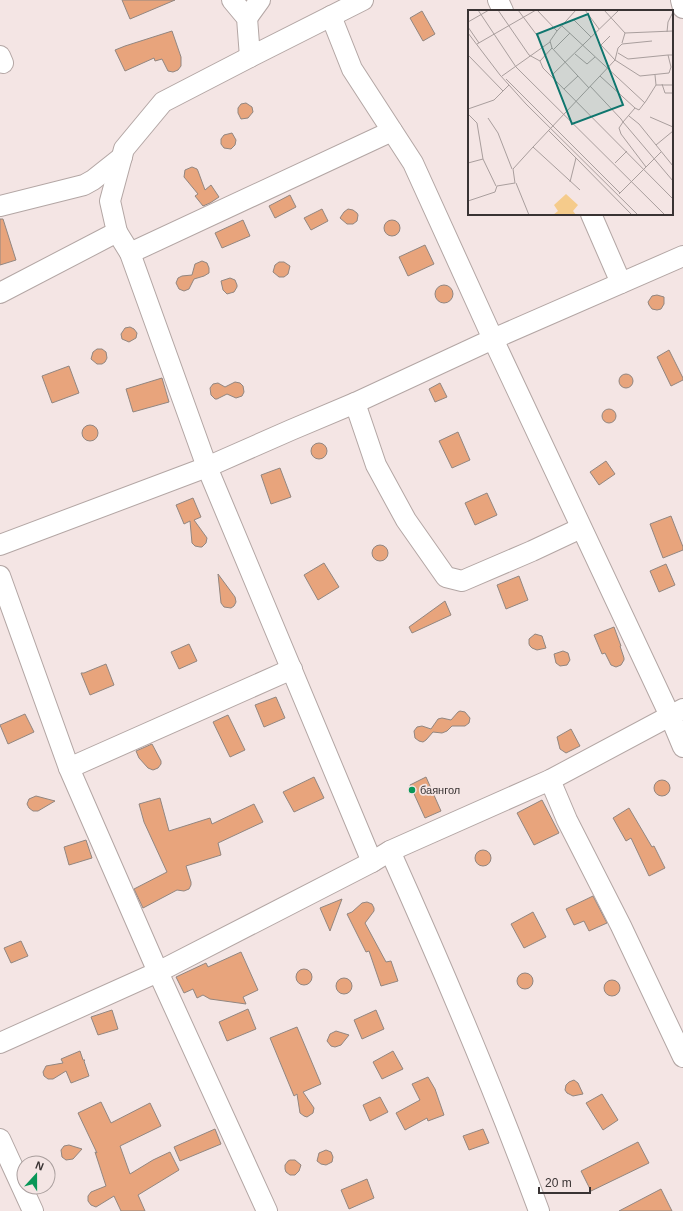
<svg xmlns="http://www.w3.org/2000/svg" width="683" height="1211" viewBox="0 0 683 1211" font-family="Helvetica,sans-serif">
<rect width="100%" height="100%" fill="#f4e5e4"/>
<g fill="#e8a47c" stroke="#928680">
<path d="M122 0H175L130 19Z"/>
<path d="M422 11 435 34 423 41 410 18Z"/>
<path d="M172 31 181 57V66L178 70 173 72 168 71 162 59 155 61 154 58 125 71 115 50 125 46Z"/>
<path d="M246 103 252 107 253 112 248 118 241 119 238 113V108L241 104Z"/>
<path d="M232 133 236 140 235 145 231 149 224 148 221 144V139L224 135Z"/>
<path d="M192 167 197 169 198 171 205 190 211 185 219 197 210 203 203 206 195 196 198 194 184 177 185 170Z"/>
<path d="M290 195 296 207 275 218 269 206Z"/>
<path d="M322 209 328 221 311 230 304 218Z"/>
<path d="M348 209 353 210 357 213 358 215 357 221 353 224H347L340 218 344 212Z"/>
<path d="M0 219H3L16 260 0 265Z"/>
<path d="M243 220 250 236 222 248 215 233Z"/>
<circle cx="392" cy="228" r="8"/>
<path d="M425 245 434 264 408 276 399 257Z"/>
<path d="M202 261 207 263 209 268V273L204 276 194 279 189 289 184 291 179 289 176 283 178 278 182 276 192 275 195 264Z"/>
<path d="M279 262H284L290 266 288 274 284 277H279L273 272 275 265Z"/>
<path d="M230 278 235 280 237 285V287L234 292 227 294 223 290 221 281Z"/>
<circle cx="444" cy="294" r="9"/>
<path d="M657 295 664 297V304L661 309 657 310 652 309 649 305 648 302 652 296Z"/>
<path d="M130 327 134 329 137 333 136 338 129 342 122 339 121 334 125 328Z"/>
<path d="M97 349H102L106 352 107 358 105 362 102 364H97L91 359 93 352Z"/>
<path d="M669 350 683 378V380L671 386 657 357Z"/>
<path d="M69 366 79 393 52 403 42 376Z"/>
<circle cx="626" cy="381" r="7"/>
<path d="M162 378 169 402 133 412 126 389Z"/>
<path d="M235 382 240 383 243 386 244 392 242 396 236 398 227 394 217 399H215L211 395 210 388 213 384 218 383 225 387Z"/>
<path d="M440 383 447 397 435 402 429 389Z"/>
<circle cx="609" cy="416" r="7"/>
<circle cx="90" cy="433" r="8"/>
<path d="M458 432 470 460 452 468 439 441Z"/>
<circle cx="319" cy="451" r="8"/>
<path d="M606 461 615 474 599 485 590 472Z"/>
<path d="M280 468 291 497 271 504 261 475Z"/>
<path d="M487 493 497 515 475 525 465 503Z"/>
<path d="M193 498 201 517 194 520 207 538 206 543 202 547H200L195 546 192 543 190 521 184 524 176 505Z"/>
<path d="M671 516 683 547V550L663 558 650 524Z"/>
<circle cx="380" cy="553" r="8"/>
<path d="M324 563 339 587 318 600 304 575Z"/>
<path d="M666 564 675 585 659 592 650 571Z"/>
<path d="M218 574 235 597 236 602 234 606 231 608 224 607 221 603Z"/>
<path d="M519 576 528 600 506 609 497 585Z"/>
<path d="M445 601 451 615 412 633 409 627Z"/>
<path d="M614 627 621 646H620L624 658V660L621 665 616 667 611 665 605 653 602 654 594 635Z"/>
<path d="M535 634 542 636 546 648 537 650 532 648 530 646 529 644V639Z"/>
<path d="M189 644 197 661 179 669 171 652Z"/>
<path d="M563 651 568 653 570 660 567 665 560 666 556 663 554 654Z"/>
<path d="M106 664 114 685 90 695 81 673H84Z"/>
<path d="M276 697 285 718 264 727 255 705Z"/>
<path d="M460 711 465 712 470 718 469 723 465 726H452L447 731 442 733 433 732 426 740 423 742 419 741 415 738 414 731 417 727 422 726 431 729 438 719 442 718 451 720 458 712Z"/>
<path d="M25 714 34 732 8 744 0 725Z"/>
<path d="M228 715 245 750 230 757 213 722Z"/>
<path d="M571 729 580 746 566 753 560 749 557 737Z"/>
<path d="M152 744 161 761V764L158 768 153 770 148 768 139 758 136 751Z"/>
<path d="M314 777 324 798 294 812 283 792Z"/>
<path d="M426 777 441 811 425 818 410 785Z"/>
<circle cx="662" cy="788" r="8"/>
<path d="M36 796 55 801 38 811H33L29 808 27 804 29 799Z"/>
<path d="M160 798 169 831 210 818 212 824 254 804 263 822 218 843 221 855 186 866 191 882V885L189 889 184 891 177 890 143 908 134 889 167 872 144 822 139 804Z"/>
<path d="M542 800 559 833 534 845 517 813Z"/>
<path d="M629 808 652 847 654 846 665 868 649 876 631 838 626 841 613 818Z"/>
<path d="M86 840 92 858 69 865 64 847Z"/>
<circle cx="483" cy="858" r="8"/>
<path d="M593 896 607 923 589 931 584 921 574 925 566 909Z"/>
<path d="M342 899 330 931 320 908Z"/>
<path d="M367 902 372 904 374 908V911L365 923 386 962 391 961 398 981 381 986 369 951 366 952 347 914 352 912 362 903Z"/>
<path d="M533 912 546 937 524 948 511 924Z"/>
<path d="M21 941 28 956 11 963 4 948Z"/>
<path d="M241 952 258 990 243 997 246 1004 210 999 203 995 197 998 193 989 184 993 176 977 206 963 208 967Z"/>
<circle cx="304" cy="977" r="8"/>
<circle cx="525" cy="981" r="8"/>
<circle cx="344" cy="986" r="8"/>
<circle cx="612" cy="988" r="8"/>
<path d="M248 1009 256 1029 227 1041 219 1022Z"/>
<path d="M112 1010 118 1029 98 1035 91 1017Z"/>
<path d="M376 1010 384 1029 362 1039 354 1020Z"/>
<path d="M297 1027 321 1084 303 1092 314 1108 313 1113 307 1117 304 1116 300 1113 297 1094 294 1096 270 1038Z"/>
<path d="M336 1031 349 1035 341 1045 335 1047 331 1046 327 1041 330 1034Z"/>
<path d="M80 1051 83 1060H85L84 1061 89 1076 71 1083 66 1071 53 1079H48L44 1076 43 1072 46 1066 63 1063 61 1059Z"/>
<path d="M393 1051 403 1069 382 1079 373 1062Z"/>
<path d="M428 1077 435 1089 444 1115 428 1121 427 1118 405 1130 396 1113 420 1100 412 1084Z"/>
<path d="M574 1080 578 1083 583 1094 573 1096 567 1093 565 1090 566 1085 569 1082Z"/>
<path d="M602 1094 618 1120 603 1130 586 1103Z"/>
<path d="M380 1097 388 1112 370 1121 363 1105Z"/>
<path d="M101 1102 111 1123 150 1103 161 1126 120 1146 130 1174 153 1160 170 1152 179 1170 138 1195 145 1211H121L114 1196 96 1207 91 1205 88 1201V1196L91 1192 106 1186 95 1152 97 1153 78 1113Z"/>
<path d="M215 1129 221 1144 180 1161 174 1147Z"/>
<path d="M483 1129 489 1143 469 1150 463 1136Z"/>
<path d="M638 1142 649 1163 591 1191 581 1171Z"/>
<path d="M69 1145 82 1149 73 1159 66 1160 62 1157 61 1150 64 1146Z"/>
<path d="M326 1150 331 1152 333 1157 332 1162 326 1165 321 1164 317 1161 319 1153Z"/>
<path d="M290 1160H295L301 1165 299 1171 295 1175H290L286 1172 285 1169V1165L288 1161Z"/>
<path d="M367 1179 374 1198 349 1209 341 1190Z"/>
<path d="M661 1189 672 1211H619Z"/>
</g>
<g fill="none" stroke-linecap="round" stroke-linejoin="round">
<defs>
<g id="minor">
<path d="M232 0 247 18 250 57 363 0"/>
<path d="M498 0 503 11"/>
<path d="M681 0 683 8"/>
<path d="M331 16 352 69 413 163 493 339 670 716 683 747"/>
<path d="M247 18 260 0"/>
<path d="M0 56 3 63"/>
<path d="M0 206 84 185 93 180 122 157"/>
<path d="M591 214 621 283"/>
<path d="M117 232 130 253 207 467 372 862"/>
<path d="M130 253 392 131"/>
<path d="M0 293 117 232 110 201 124 149 163 102 250 57"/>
<path d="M355 403 376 465 406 520 446 577 462 581 532 551 581 528"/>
<path d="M0 545 207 467 291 430 355 403 493 339 683 256"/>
<path d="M0 576 69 768 158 972 267 1211"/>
<path d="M69 768 292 669"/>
<path d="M550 780 567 820 621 926 683 1057"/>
<path d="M390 851C443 969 494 1089 539 1211"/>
<path d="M0 1043 158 972 372 862 390 851 550 780 683 709"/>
<path d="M0 1139 33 1211"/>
</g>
</defs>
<use href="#minor" stroke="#b3a6a4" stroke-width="22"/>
<use href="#minor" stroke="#fff" stroke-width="20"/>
</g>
<circle fill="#099758" stroke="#f4e5e4" stroke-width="1.5" cx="412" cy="790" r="4"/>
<g text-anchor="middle" stroke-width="3.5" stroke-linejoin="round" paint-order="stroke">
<g font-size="11" fill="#393333" stroke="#f4e5e4" text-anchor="start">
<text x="420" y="794">баянгол</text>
</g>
</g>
<g transform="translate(468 10)">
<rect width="205" height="205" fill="#f4e5e4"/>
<path d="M98 184 110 195 105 201 108 205H85L90 201 86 195Z" fill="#f5cb8b"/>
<path fill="none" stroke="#a99e9d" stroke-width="1" d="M10 0 48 57 197 205M30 0 61 45 72 51 75 58 205 189M50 0 71 28M69 0 89 21 108 0M117 0 131 19M136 0 157 23M106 10 123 27M0 12 21 0M94 16 177 93M0 17 11 33M199 22 200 12 205 2M0 23 32 65 58 94 170 205M142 26 133 35 147 50 150 38 154 34 184 31M154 33 157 23 205 21M9 34 68 0M84 38 121 78M86 39 102 23M150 43 160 49 200 45M107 44 119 54 127 47M0 45 35 81M72 51 84 38 82 31 89 21M84 65 151 0M187 65 188 75 178 91 171 100 167 98 155 112 205 171M34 66 82 32M132 66 167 98M38 69 152 183M194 74 197 83H205M188 75H205M122 76 153 109 155 112 151 118 153 124 178 157M96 79 110 66M0 99 26 90 41 75M0 104 9 113 15 149 28 176M161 106 171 114 205 156M182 107 205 117M20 108 30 123 44 159M80 120 108 148 102 172M188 135 205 121M108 148 164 205M0 153 15 149M147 153 159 141M48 173 61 205M112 180 65 137 147 50 172 66 201 63 203 57 200 45H205M151 184 193 142M0 191 27 182 29 176 47 173 45 159 65 137"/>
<path fill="#0f766e" fill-opacity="0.15" stroke="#0f766e" stroke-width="2" d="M120 4 155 95 104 114 69 24Z"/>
<rect width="205" height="205" fill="none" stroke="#393333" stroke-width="2"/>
</g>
<g transform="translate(36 1175) rotate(21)"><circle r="19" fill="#f4e5e4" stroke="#a99e9d"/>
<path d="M0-3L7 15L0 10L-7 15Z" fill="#099758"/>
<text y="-6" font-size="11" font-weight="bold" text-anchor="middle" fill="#393333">N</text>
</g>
<path d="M539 1187v6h51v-6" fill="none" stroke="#393333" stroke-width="2"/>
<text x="545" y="1187" font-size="12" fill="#393333" stroke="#f4e5e4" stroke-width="3" paint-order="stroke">20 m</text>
</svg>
